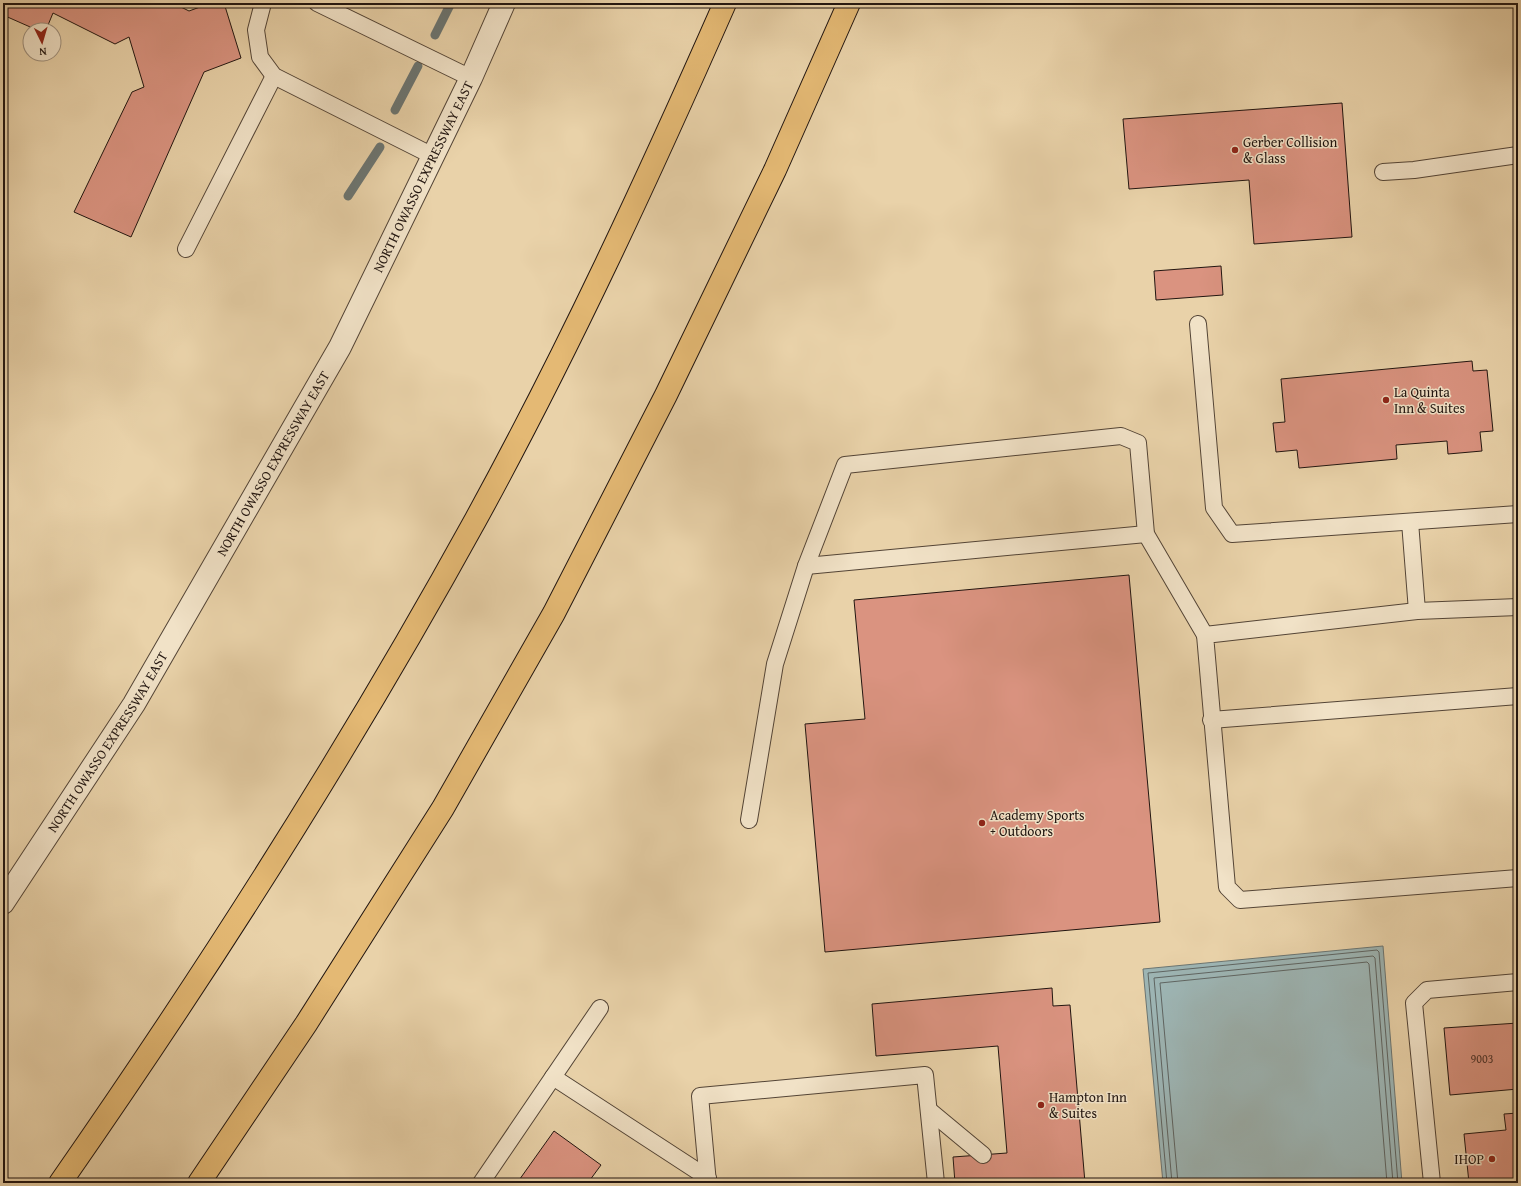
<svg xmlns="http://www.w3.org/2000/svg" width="1521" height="1186" viewBox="0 0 1521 1186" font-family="'Gentium Book Plus',serif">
<rect width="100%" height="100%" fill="#e9d2a9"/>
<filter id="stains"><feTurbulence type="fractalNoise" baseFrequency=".005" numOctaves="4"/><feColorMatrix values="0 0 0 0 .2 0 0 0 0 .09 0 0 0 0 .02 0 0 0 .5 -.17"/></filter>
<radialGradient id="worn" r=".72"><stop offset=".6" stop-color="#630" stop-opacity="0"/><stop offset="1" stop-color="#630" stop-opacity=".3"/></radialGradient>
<path fill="#9db5b4" stroke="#6b7572" d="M1383 946 1402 1183H1163L1143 969Z"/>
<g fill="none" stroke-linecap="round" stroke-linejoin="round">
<g stroke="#5f6562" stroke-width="1">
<path d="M1167 1183 1148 973 1377 950 1379 952 1398 1183"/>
<path d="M1172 1183 1154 978 1373 956 1375 958 1393 1183"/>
<path d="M1178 1183 1160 983 1367 962 1369 964 1387 1183"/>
</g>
<g stroke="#6b7572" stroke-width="9">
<path d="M435 35 451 3"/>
<path d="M395 110 418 66"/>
<path d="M348 196 380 147"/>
</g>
</g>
<g fill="#da9380" stroke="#211510">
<path d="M3 3H173L189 11 211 3H224L241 58 204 72 131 237 74 212 132 92 144 87 129 37 115 44 53 13 46 30H37L3 15Z"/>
<path d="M1342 103 1352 237 1254 244 1249 180 1129 189 1123 119Z"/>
<path d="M1221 266 1223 295 1156 300 1154 271Z"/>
<path d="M1472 361 1473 371 1487 370 1493 431 1480 432 1482 451 1448 454 1447 441 1396 445 1397 459 1299 468 1297 450 1276 452 1273 423 1285 422 1281 379Z"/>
<path d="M1129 575 1160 922 825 952 805 724 865 719 854 600Z"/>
<path d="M1052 988 1053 1006 1070 1005 1085 1183H955L953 1157 1007 1153 998 1046 876 1056 872 1004Z"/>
<path d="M1518 1023V1089L1450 1095 1444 1028Z"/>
<path d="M1518 1113V1183H1469L1464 1134 1506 1130 1504 1114Z"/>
<path d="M554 1131 601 1165 590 1180 594 1183H517Z"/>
</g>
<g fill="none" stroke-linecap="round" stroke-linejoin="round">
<defs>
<g id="service">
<path d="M263 3 256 30 260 57 274 76 433 156"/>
<path d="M317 3 471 78"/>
<path d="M1383 172 1414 170 1518 155"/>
<path d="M186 249 274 76"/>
<path d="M1198 324 1214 508 1232 534 1518 514"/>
<path d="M1410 522 1417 611"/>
<path d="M806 566 1146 534"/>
<path d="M1518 607 1417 611 1205 635 1227 887 1240 900 1518 878"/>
<path d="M1211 720 1518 696"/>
<path d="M749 820 775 664 806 566 845 465 1121 436 1138 443 1146 534 1205 635"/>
<path d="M553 1077 708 1178"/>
<path d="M930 1111 983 1155"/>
<path d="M481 1183 600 1008"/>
<path d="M708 1183 700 1096 925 1075 936 1183"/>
<path d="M1432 1183 1414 1003 1427 990 1518 982"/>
</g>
<g id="tertiary">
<path id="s1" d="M3 903 134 704 340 347 471 78 504 3"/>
</g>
<g id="motorway">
<path d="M60 1183C209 969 350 748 476 519 568 351 648 178 725 3"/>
<path d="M199 1183 306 1024 443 808 554 613 666 395 775 170 849 3"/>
</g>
</defs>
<use href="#service" stroke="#534436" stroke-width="18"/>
<use href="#tertiary" stroke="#534436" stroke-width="24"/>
<use href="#motorway" stroke="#211510" stroke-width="24"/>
<use href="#service" stroke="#f1e2c7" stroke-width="16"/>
<use href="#tertiary" stroke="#f1e2c7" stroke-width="22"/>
<use href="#motorway" stroke="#e4b974" stroke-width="22"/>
</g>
<g fill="#8f2418" stroke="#f1e2c7" stroke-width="1.5">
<circle cx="1235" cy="150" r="4"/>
<circle cx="1386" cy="400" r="4"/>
<circle cx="982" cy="823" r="4"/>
<circle cx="1041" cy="1105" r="4"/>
<circle cx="1492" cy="1159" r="4"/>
</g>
<g text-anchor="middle" stroke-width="3" stroke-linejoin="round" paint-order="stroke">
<g font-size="12" fill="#4f342c">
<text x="1482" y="1063">9003</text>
</g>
<g font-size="14" fill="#211510" stroke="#f1e2c7" text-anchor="start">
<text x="1243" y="147">Gerber Collision<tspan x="1243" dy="16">&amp; Glass</tspan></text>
<text x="1394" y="397">La Quinta<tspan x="1394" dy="16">Inn &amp; Suites</tspan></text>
<text x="990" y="820">Academy Sports<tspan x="990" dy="16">+ Outdoors</tspan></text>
<text x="1049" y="1102">Hampton Inn<tspan x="1049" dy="16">&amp; Suites</tspan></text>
<text x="1484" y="1164" text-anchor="end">IHOP</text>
</g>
<g font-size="14" fill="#211510" stroke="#f1e2c7">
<text dy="5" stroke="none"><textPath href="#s1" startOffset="840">NORTH OWASSO EXPRESSWAY EAST</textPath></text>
<text dy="5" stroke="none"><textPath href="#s1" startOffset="516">NORTH OWASSO EXPRESSWAY EAST</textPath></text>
<text dy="5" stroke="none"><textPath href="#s1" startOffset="192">NORTH OWASSO EXPRESSWAY EAST</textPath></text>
</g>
</g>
<rect width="1521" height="1186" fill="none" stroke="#e9d2a9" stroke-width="16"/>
<rect x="4" y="4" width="1513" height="1178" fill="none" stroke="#211510" stroke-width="2"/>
<rect x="8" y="8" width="1505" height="1170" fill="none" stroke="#211510"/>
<g transform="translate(42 42) rotate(175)"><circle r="19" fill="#f1e2c7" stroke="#9e907e"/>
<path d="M0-3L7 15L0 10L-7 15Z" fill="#8f2418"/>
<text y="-6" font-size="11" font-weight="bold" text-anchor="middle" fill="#211510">N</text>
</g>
<rect width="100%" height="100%" filter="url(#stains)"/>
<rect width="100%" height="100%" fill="url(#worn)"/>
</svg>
